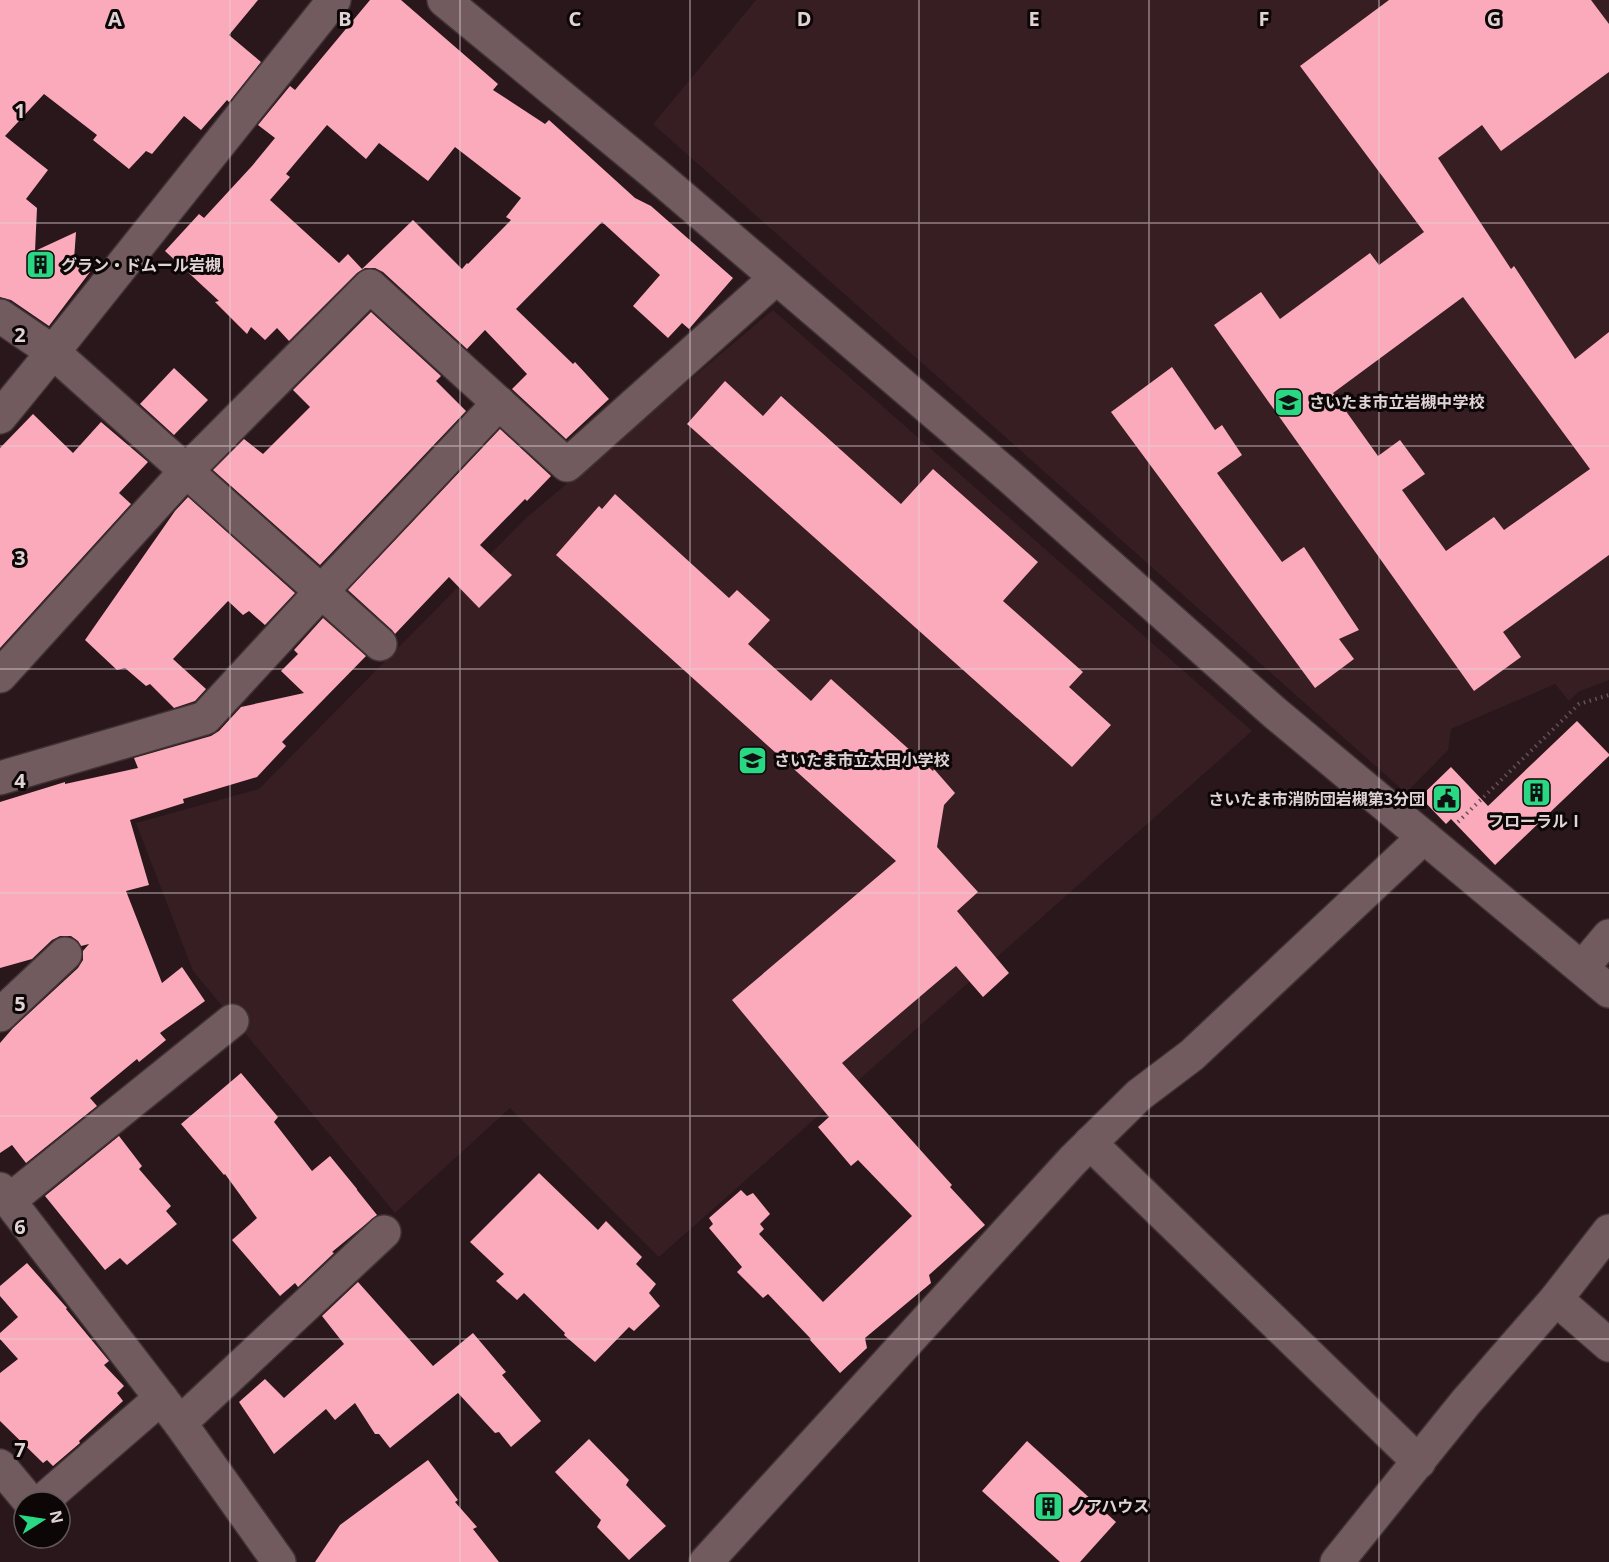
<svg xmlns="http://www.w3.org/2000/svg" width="1609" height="1562" viewBox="0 0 1609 1562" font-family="'Noto Sans','Noto Sans JP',sans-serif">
<rect width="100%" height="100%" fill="#29171b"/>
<g fill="#371e23">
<path d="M756 0H1609V680L1578 692 1569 701 1555 684 1451 729 1448 750 1406 793 653 124Z"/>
<path d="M773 310 1252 731 659 1257 510 1108 395 1213 193 971 136 823 259 789 526 518Z"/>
</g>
<g fill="#fbaabb" fill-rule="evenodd">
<path d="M0 0H258L229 35 261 62 229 102 227 100 201 130 184 116 152 154 146 151 129 169 93 140 97 135 44 94 5 136 48 170 26 199 37 208 35 251 76 232 74 260 90 272 49 326 11 300 0 297Z"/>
<path d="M370 0H401L498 84 493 90 545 124 549 120 635 198 651 206 733 278 689 329 682 323 668 338 633 306 660 275 602 222 516 309 573 364 575 362 609 399 566 439 512 389 527 374 485 330 467 349 383 272 375 268H365L357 273 289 341 277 328 265 340 251 327 247 334 215 302 219 301 165 251 199 214 204 218 252 166 275 138 258 125 290 86 295 90ZM327 125 366 159 379 143 428 181 455 147 521 198 506 217 511 220 468 264 467 263 462 269 413 220 362 269 348 254 339 263 270 200 290 177 286 174Z"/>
<path d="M1389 0H1591L1609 24V72L1501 151 1482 125 1438 158 1511 269 1514 266 1575 359 1609 332V555L1503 632 1521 657 1474 691 1214 325 1261 292 1280 319 1370 253 1379 265 1424 232 1300 66ZM1463 297 1590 469 1504 530 1494 517 1446 551 1402 490 1425 474 1400 440 1378 456 1333 393Z"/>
<path d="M371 312 441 376 436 381 466 411 320 565 213 470 244 439 263 454 310 407 293 390Z"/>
<path d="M1172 367 1215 430 1222 425 1242 455 1217 473 1282 562 1304 547 1359 630 1339 639 1354 659 1315 688 1111 412Z"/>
<path d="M174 368 208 400 174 435 140 404Z"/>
<path d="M725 381 763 416 781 396 901 504 933 469 1038 562 1003 601 1083 672 1069 687 1111 725 1072 767 687 424Z"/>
<path d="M33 414 73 453 101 422 148 462 119 493 131 504 0 648V448Z"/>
<path d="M500 429 551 476 527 501 525 499 480 545 512 575 479 608 449 577 395 634 392 630 348 590Z"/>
<path d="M615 494 729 598 737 590 770 620 748 644 811 701 831 679 933 771 934 769 955 793 944 805 937 847 978 892 957 911 1009 973 983 997 956 966 842 1063 952 1185 950 1187 985 1225 929 1275 931 1283 865 1338 867 1348 840 1373 810 1340 811 1339 768 1294 763 1298 737 1272 742 1267 709 1228 713 1224 709 1218 741 1190 747 1196 753 1193 770 1214 760 1224 764 1229 759 1234 823 1302 912 1216 858 1160 851 1166 818 1127 829 1117 732 1000 896 861 556 555 599 506 602 509Z"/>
<path d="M188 497 295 593 265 625 249 611 243 615 228 601 173 659 206 689 195 701 174 708 150 684 146 686 125 668 117 670 85 640 175 511Z"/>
<path d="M323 618 366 656 282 742 286 746 257 777 183 799 184 803 130 820 149 885 126 891 162 983 182 967 205 1001 160 1033 166 1040 139 1062 137 1059 90 1098 97 1106 26 1163 12 1145 0 1153V1043L13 1028 78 968 83 960V951L89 944 81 946 78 941 71 936H60L52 940 32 959 0 968V802L65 782V784L138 768 134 758 211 736 219 731 241 707 304 693 281 671 298 654 294 650Z"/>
<path d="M1577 721 1609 754V756L1495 865 1451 819 1446 824 1420 797 1451 767 1488 806Z"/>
<path d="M241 1073 278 1117 274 1122 312 1171 330 1156 357 1189V1190L377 1215 332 1252 334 1253 298 1287 295 1283 280 1296 232 1240 257 1218 225 1174 224 1175 181 1124Z"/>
<path d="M119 1136 142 1166 139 1169 171 1206 166 1211 177 1224 127 1265 120 1258 105 1270 45 1196Z"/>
<path d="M539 1173 598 1230 606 1221 642 1257 636 1264 656 1284 649 1293 660 1306 634 1331 629 1327 595 1362 564 1335 565 1333 524 1293 517 1300 496 1281 504 1274 470 1242Z"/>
<path d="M27 1263 67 1308 66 1309 109 1361 104 1365 124 1386 117 1393 123 1401 79 1441 80 1443 53 1466 47 1460 43 1463 0 1421V1373L18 1359 0 1339V1333L18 1317 0 1296V1286Z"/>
<path d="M358 1282 433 1366 473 1333 506 1372 502 1375 541 1421 511 1447 499 1432 495 1433 458 1393 390 1448 379 1434H375L355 1403 335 1420 326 1409 274 1454 239 1402 265 1379 284 1398 344 1344 322 1316Z"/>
<path d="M589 1439 629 1480 626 1485 666 1526 629 1560 597 1527 601 1520 555 1472Z"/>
<path d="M1027 1441 1116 1522 1080 1562H1060L982 1491Z"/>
<path d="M428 1460 458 1500 455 1502 477 1527 473 1529 499 1562H315L340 1525Z"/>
</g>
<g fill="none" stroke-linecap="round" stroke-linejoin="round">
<defs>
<g id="minor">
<path d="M444 0 655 174 1011 478 1275 713 1609 991"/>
<path d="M0 316 53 352 380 644"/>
<path d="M0 417 53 352 334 0"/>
<path d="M0 676 186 471 370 286 567 465 776 278"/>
<path d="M0 778 205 718 321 592 499 403"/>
<path d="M1582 968 1609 936"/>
<path d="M0 1015 65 954"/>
<path d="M1090 1143 1419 1462"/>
<path d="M0 1189 180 1423 279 1562"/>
<path d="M10 1200 232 1021"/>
<path d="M1556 1299 1609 1345"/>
<path d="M180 1423 384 1232"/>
<path d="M0 1466 30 1502"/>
<path d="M41 1502 161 1398"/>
<path d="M706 1562 1073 1160 1139 1095 1192 1055 1424 837"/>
<path d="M1337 1562 1466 1402 1556 1299 1609 1231"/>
</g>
</defs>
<use href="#minor" stroke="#3f3134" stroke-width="36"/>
<path stroke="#635356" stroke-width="4" stroke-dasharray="1.5 4.5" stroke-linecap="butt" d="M1458 822 1579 704 1609 695"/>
<use href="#minor" stroke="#715b5f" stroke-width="33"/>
</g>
<path fill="none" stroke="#e0d3d5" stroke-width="1.5" stroke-opacity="0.55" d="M230 0V1562M460 0V1562M690 0V1562M919 0V1562M1149 0V1562M1379 0V1562M0 223H1609M0 446H1609M0 669H1609M0 893H1609M0 1116H1609M0 1339H1609"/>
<defs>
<symbol id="building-square" viewBox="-11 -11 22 22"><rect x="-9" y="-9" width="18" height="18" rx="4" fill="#2ad884" stroke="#0d0607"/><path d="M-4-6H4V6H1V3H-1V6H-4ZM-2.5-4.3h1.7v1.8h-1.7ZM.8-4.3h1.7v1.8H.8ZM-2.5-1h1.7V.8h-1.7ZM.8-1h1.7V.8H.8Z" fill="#111"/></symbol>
<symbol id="school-square" viewBox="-11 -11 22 22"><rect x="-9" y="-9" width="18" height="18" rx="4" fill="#2ad884" stroke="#0d0607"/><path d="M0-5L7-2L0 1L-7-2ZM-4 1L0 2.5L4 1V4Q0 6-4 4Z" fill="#111"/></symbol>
<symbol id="civic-square" viewBox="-11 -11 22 22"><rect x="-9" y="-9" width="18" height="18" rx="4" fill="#2ad884" stroke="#0d0607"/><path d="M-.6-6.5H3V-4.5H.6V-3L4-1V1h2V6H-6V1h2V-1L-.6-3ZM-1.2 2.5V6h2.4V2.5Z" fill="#111"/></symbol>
</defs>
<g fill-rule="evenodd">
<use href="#building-square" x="24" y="248" width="33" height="33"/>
<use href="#school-square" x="1272" y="386" width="33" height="33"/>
<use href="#school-square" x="736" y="744" width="33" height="33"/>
<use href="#building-square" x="1520" y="776" width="33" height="33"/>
<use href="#civic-square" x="1430" y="782" width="33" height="33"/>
<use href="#building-square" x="1032" y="1490" width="33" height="33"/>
</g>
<g text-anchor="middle" stroke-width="6" stroke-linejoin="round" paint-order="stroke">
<g font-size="16" font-weight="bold" fill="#e0d3d5" stroke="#0d0607" text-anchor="start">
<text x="61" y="271">グラン・ドムール岩槻</text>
<text x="1309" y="408">さいたま市立岩槻中学校</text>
<text x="774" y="766">さいたま市立太田小学校</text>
<text x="1425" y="805" text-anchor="end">さいたま市消防団岩槻第3分団</text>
<text x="1536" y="827" text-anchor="middle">フローラルⅠ</text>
<text x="1070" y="1512">ノアハウス</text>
</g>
</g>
<g font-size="20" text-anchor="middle" font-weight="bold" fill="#e0d3d5" stroke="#0d0607" stroke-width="6" stroke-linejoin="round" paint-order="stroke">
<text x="115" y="26">A</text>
<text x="345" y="26">B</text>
<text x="575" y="26">C</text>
<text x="804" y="26">D</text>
<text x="1034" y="26">E</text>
<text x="1264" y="26">F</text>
<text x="1494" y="26">G</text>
<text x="20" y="118">1</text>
<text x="20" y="342">2</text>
<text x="20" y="565">3</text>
<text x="20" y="788">4</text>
<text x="20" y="1011">5</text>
<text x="20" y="1234">6</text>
<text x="20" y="1457">7</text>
</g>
<g transform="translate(42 1520) rotate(78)"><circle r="28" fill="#0d0607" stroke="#615859" stroke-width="1.5"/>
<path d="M0-4.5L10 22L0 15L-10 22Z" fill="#2ad884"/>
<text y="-9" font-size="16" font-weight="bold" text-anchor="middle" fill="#e0d3d5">N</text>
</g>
</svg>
